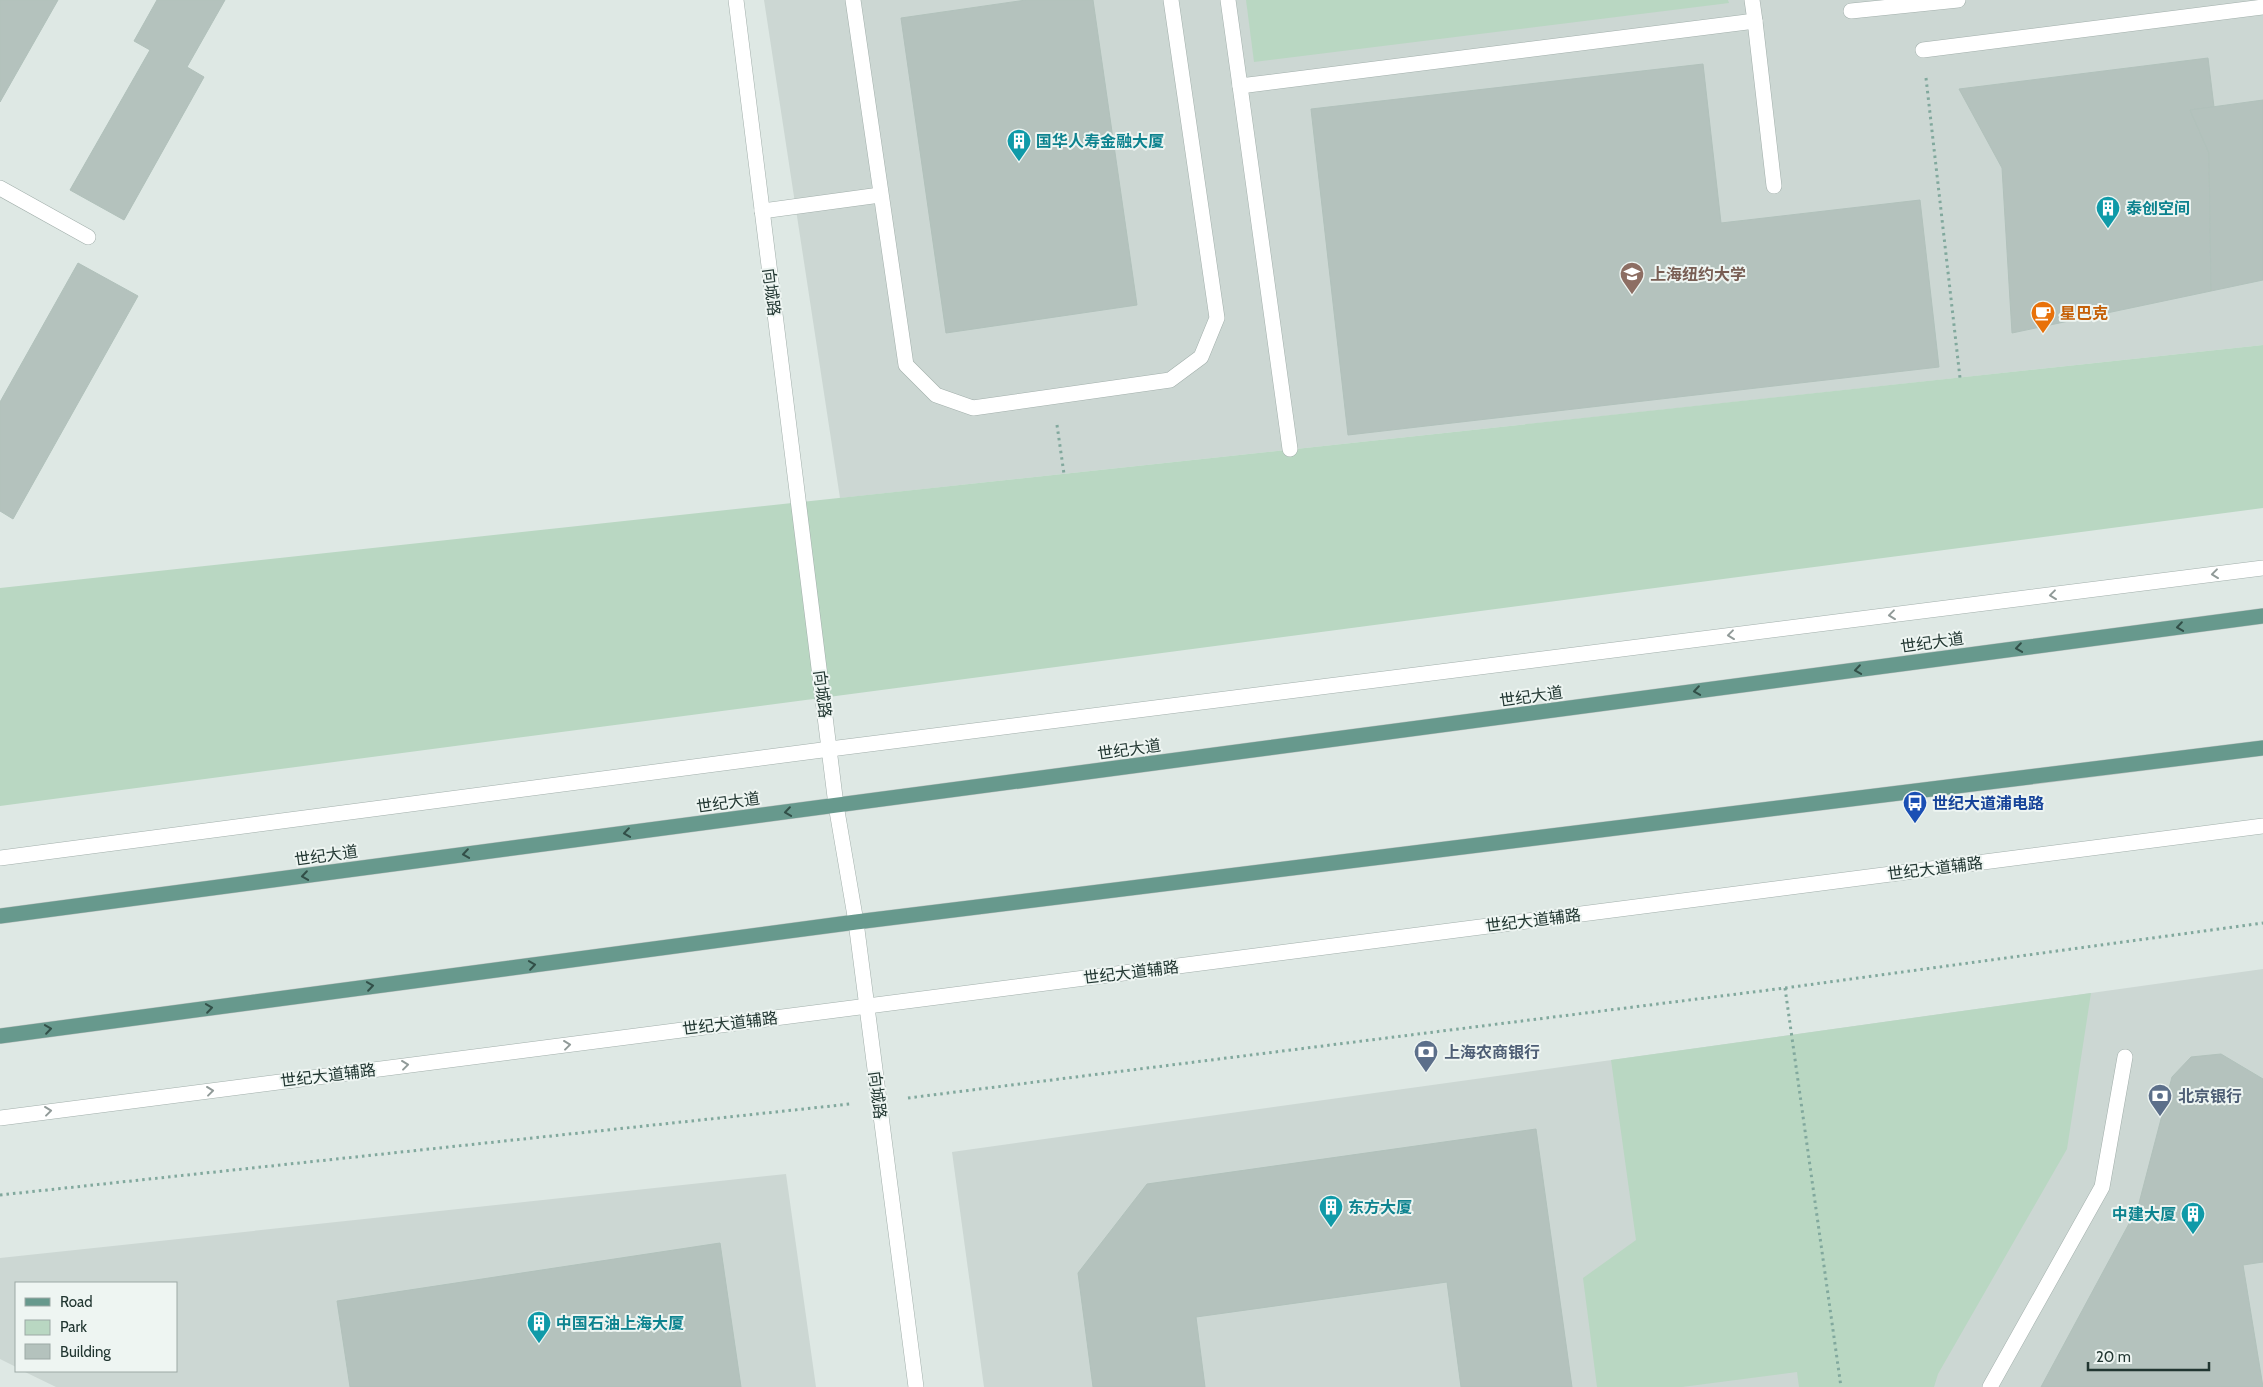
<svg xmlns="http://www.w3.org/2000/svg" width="2263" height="1387" viewBox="0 0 2263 1387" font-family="Cabin,'Noto Sans SC',sans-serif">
<rect width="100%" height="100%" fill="#dee8e4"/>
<g fill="#ccd7d3">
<path d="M764 0H2263V345L840 498Z"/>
<path d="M2263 969V1387H984L952 1152Z"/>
<path d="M786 1174 816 1387H56L23 1371H176V1283H16V1367L0 1359V1258Z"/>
</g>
<g fill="#b9d7c2">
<path d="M1246 0H1728L1729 3 1254 62Z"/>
<path d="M2263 345V508L0 806V588Z"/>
<path d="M2091 993 2067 1149 1938 1374 1934 1387H1799L1797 1372 1682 1387H1597L1583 1278 1636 1240 1611 1060Z"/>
</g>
<g fill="#b4c2bd" stroke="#b1c1bb">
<path d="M0 0H58L0 102Z"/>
<path d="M157 0H225L187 67 204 77 124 220 70 190 150 50 134 41Z"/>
<path d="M1026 0H1093L1137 305 946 333 901 18Z"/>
<path d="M2208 58 2214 107 2190 110 2209 153 2211 291 2012 333 2002 168 1959 89Z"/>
<path d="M1703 64 1721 223 1920 200 1939 367 1348 435 1311 109Z"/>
<path d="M2263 100V280L2211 291 2209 153 2190 110Z"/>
<path d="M78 263 138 296 13 519 0 511V402Z"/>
<path d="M2221 1054 2263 1079V1262L2243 1265 2263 1387H2041L2138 1207 2172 1077 2191 1057Z"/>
<path d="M1536 1129 1572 1387H1461L1447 1282 1196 1317 1205 1387H1093L1078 1273 1147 1184Z"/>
<path d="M720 1243 741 1387H350L337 1301Z"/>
</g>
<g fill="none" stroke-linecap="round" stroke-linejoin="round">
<defs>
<g id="minor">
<path d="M736 0 836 805 856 922 916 1387"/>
<path d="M853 0 906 365 936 395 973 408 1170 380 1201 357 1217 318 1171 0"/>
<path d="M1228 0 1240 86 1755 21 1752 0"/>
<path d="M1851 11 1958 0"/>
<path d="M1755 21 1774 186"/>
<path d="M1923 50 2263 7"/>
<path d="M1240 86 1290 449"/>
<path d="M0 188 88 237"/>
<path d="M762 211 880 195"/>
<path d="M0 858 830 749 2263 568"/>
<path d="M0 1118 2263 826"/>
<path d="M1990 1387 2102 1187 2125 1057"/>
</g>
<g id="major">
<path d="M0 916 2263 616"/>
<path d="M0 1036 856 922 2263 748"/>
</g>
</defs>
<use href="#minor" stroke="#a2afab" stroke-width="16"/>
<use href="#major" stroke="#bcc3c1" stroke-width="16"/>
<g stroke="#81a89d" stroke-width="3" stroke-dasharray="2.5 4" stroke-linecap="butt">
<path d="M1926 78 1960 378"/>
<path d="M1057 425 1064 474"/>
<path d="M1785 988 1841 1387"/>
<path d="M908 1098 1785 988 2263 923"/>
<path d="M0 1195 850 1104"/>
</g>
<use href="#minor" stroke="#fff" stroke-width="15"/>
<use href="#major" stroke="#67998d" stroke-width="15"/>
</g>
<defs><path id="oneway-chevron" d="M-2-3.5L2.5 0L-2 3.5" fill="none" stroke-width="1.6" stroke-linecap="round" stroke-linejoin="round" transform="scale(1.25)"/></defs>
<g stroke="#909a98">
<use href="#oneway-chevron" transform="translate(2215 574) rotate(173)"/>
<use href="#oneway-chevron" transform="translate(2053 595) rotate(173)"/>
<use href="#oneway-chevron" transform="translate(1892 615) rotate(173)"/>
<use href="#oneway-chevron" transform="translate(1731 635) rotate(173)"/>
<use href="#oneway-chevron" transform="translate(567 1045) rotate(-7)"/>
<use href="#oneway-chevron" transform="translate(405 1065) rotate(-7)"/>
<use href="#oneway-chevron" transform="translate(210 1091) rotate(-7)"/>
<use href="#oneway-chevron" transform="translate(48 1111) rotate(-7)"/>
</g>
<g stroke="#324f48">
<use href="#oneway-chevron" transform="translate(2180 627) rotate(172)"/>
<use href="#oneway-chevron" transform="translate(2019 648) rotate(172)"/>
<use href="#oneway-chevron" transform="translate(1858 670) rotate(172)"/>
<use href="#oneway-chevron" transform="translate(1697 691) rotate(172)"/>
<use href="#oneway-chevron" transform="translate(788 812) rotate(172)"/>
<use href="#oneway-chevron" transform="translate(627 833) rotate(172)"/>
<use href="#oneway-chevron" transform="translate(466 854) rotate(172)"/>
<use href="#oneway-chevron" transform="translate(305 876) rotate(172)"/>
<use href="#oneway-chevron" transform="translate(532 965) rotate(-8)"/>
<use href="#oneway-chevron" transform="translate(370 986) rotate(-8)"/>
<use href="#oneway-chevron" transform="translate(209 1008) rotate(-8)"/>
<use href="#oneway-chevron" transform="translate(48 1029) rotate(-8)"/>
</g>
<defs>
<symbol id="building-pin" viewBox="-11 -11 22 30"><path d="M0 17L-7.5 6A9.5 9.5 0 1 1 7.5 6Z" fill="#0f9aa8" stroke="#eef5f2"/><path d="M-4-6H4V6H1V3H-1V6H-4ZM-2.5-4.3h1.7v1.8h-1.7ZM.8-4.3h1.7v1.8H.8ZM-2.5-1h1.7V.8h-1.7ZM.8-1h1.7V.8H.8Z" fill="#fff"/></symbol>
<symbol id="university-pin" viewBox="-11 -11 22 30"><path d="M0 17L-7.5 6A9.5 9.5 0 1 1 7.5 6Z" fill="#8d6e63" stroke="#eef5f2"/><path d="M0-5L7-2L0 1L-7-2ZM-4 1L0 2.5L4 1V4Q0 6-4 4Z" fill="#fff"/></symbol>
<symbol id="cafe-pin" viewBox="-11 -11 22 30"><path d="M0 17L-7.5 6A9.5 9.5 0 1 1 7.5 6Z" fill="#e8710a" stroke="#eef5f2"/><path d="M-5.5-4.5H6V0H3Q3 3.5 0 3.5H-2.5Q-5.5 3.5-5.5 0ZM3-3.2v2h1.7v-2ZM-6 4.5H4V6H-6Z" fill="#fff"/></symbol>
<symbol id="bus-pin" viewBox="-11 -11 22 30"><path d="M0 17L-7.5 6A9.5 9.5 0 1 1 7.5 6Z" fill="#1a4fb4" stroke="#eef5f2"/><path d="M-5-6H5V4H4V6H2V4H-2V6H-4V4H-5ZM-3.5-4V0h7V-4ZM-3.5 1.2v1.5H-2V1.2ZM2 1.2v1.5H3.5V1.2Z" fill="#fff"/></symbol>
<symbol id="bank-pin" viewBox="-11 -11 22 30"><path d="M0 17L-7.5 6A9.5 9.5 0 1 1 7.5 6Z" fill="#5c6f8a" stroke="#eef5f2"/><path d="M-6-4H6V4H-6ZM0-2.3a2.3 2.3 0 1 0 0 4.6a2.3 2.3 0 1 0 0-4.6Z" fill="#fff"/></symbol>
</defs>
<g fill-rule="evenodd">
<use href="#building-pin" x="1005" y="127" width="28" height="38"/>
<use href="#building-pin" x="2094" y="194" width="28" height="38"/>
<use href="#university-pin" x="1618" y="260" width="28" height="38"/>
<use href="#cafe-pin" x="2029" y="299" width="28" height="38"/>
<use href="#bus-pin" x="1901" y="789" width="28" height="38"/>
<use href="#bank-pin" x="1412" y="1038" width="28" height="38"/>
<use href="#bank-pin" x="2146" y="1082" width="28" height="38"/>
<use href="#building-pin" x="1317" y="1193" width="28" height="38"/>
<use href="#building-pin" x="2179" y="1200" width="28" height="38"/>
<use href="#building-pin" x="525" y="1309" width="28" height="38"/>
</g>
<g text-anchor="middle" stroke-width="4" stroke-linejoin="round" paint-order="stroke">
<g font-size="16" font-weight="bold" fill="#0d838f" stroke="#eef5f2" text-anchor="start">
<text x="1036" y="147">国华人寿金融大厦</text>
<text x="2126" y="214">泰创空间</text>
<text x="1348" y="1213">东方大厦</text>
<text x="2176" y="1220" text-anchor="end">中建大厦</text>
<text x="556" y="1329">中国石油上海大厦</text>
</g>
<g font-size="16" font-weight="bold" fill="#785e54" stroke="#eef5f2" text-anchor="start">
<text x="1650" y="280">上海纽约大学</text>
</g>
<g font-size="16" fill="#213631" stroke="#eef5f2">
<text transform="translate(772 292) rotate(83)" y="6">向城路</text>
<text transform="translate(1932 642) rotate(-8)" y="6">世纪大道</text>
<text transform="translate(823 694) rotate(83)" y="6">向城路</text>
<text transform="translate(1531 696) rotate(-8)" y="6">世纪大道</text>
<text transform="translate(1129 749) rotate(-8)" y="6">世纪大道</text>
<text transform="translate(728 802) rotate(-8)" y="6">世纪大道</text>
<text transform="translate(326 855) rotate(-8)" y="6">世纪大道</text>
<text transform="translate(1935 868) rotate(-7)" y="6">世纪大道辅路</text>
<text transform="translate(1533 920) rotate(-7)" y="6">世纪大道辅路</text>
<text transform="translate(1131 972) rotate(-7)" y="6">世纪大道辅路</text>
<text transform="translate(730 1023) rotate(-7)" y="6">世纪大道辅路</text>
<text transform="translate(328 1075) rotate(-7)" y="6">世纪大道辅路</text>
<text transform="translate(878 1095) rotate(83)" y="6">向城路</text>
</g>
<g font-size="16" font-weight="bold" fill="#c56008" stroke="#eef5f2" text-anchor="start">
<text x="2060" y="319">星巴克</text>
</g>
<g font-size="16" font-weight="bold" fill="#164399" stroke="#eef5f2" text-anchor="start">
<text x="1932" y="809">世纪大道浦电路</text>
</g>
<g font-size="16" font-weight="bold" fill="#4e5e75" stroke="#eef5f2" text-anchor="start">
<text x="1444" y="1058">上海农商银行</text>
<text x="2178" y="1102">北京银行</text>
</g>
</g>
<rect x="15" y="1282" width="162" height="90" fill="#eef5f2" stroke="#9ca9a5"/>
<rect x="25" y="1298" width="25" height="8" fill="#67998d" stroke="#9ca9a5"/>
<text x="60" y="1307" font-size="15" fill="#213631">Road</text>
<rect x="25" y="1320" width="25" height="15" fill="#b9d7c2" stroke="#9ca9a5"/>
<text x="60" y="1332" font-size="15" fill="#213631">Park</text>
<rect x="25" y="1344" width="25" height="15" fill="#b4c2bd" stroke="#9ca9a5"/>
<text x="60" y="1357" font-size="15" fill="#213631">Building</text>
<path d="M2088 1362v8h121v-8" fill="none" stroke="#213631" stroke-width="2.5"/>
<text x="2096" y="1362" font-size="15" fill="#213631" stroke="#eef5f2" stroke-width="4" paint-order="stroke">20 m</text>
</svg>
